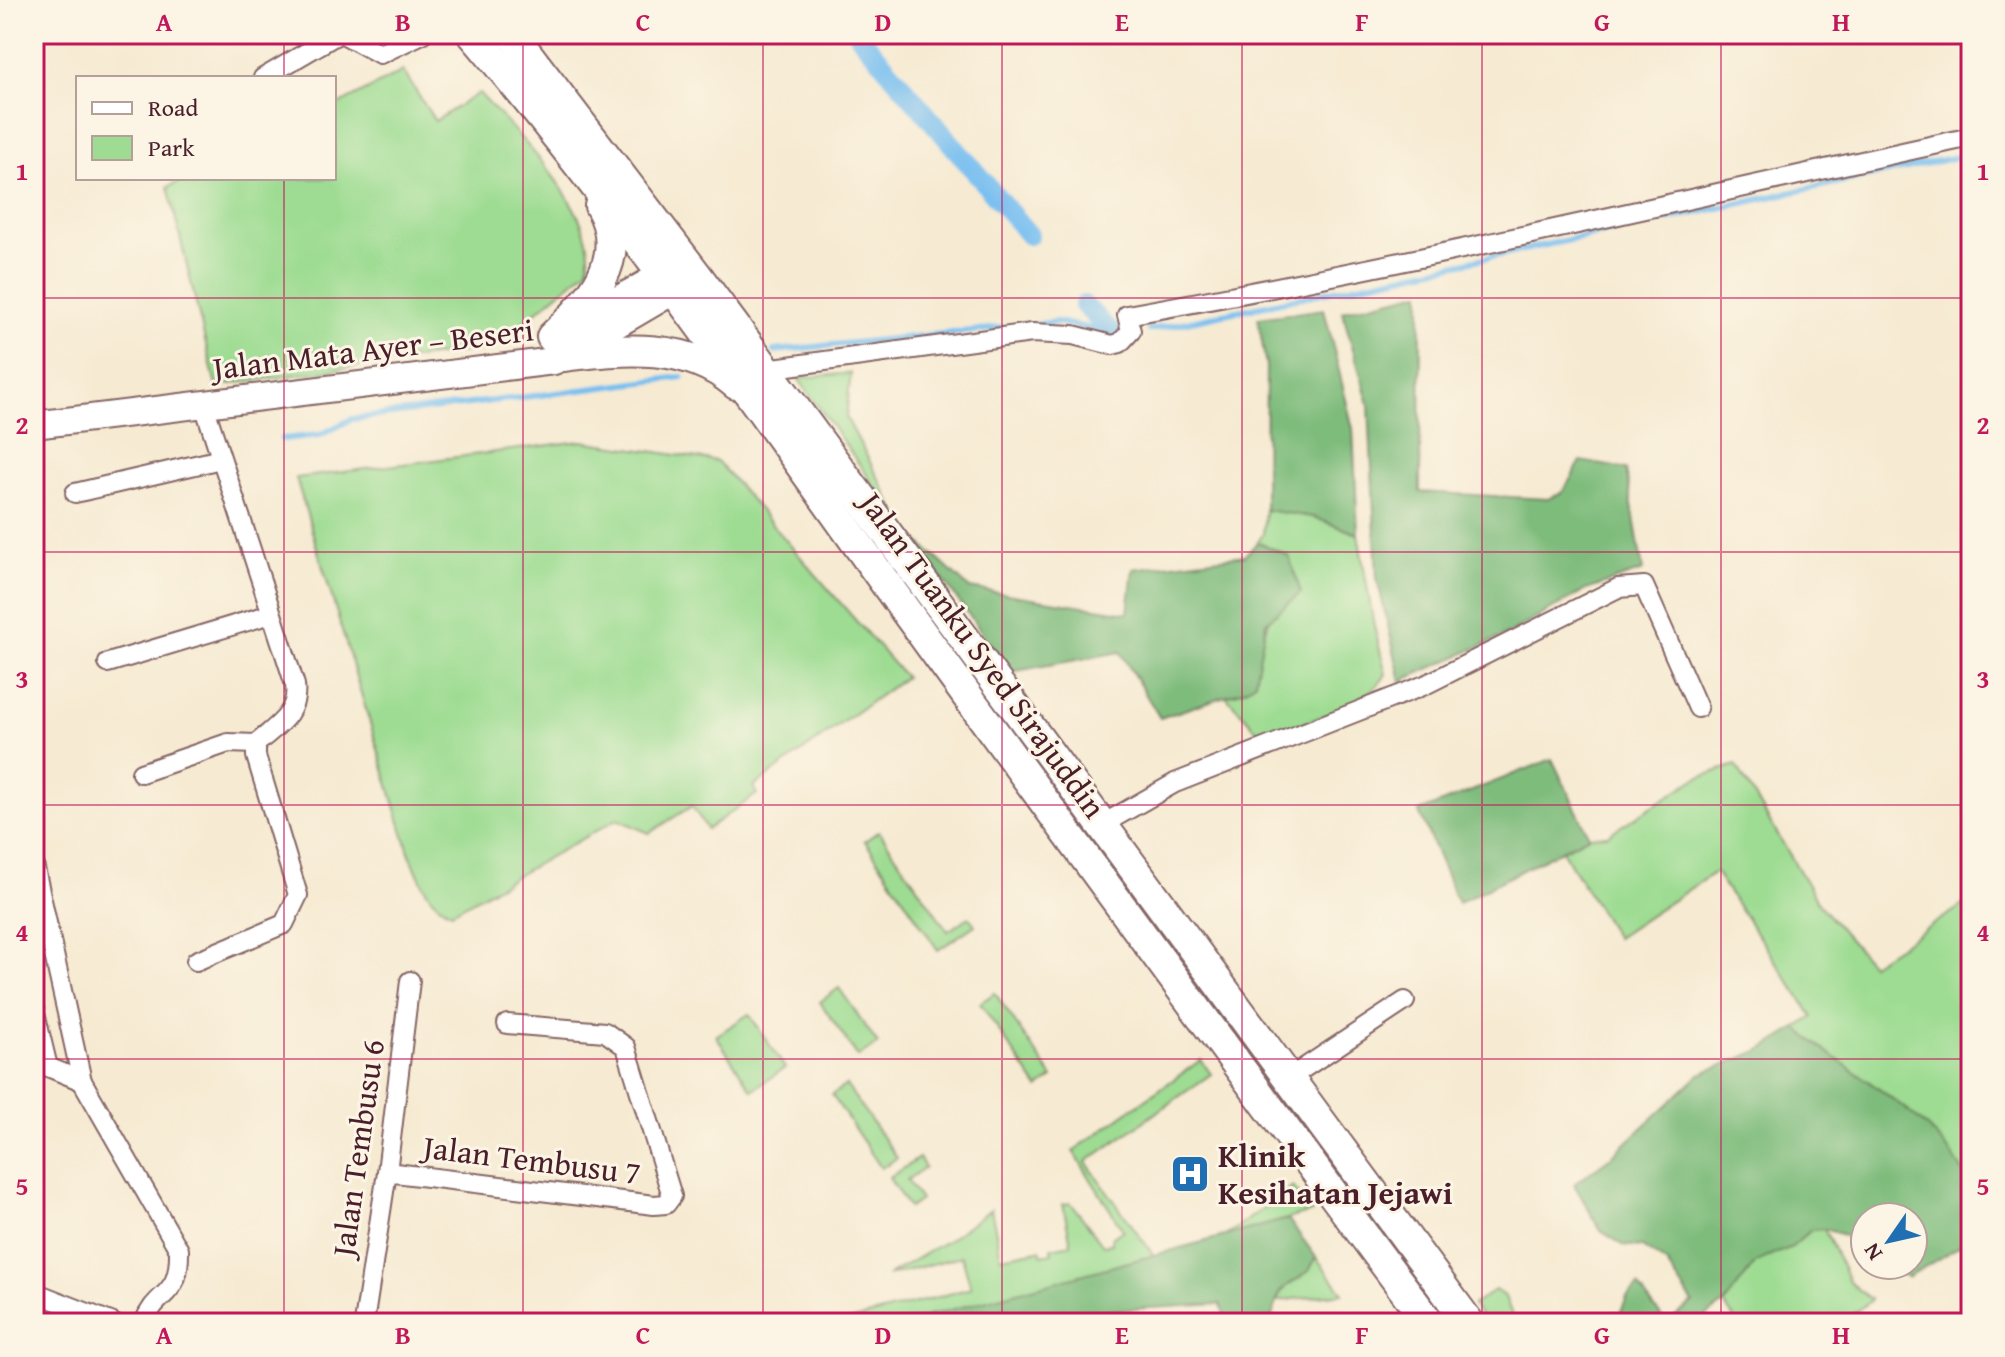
<svg xmlns="http://www.w3.org/2000/svg" width="2005" height="1357" viewBox="0 0 2005 1357" font-family="'Gentium Book Plus',serif">
<rect width="100%" height="100%" fill="#fcf5e5"/>
<filter id="ink" filterUnits="userSpaceOnUse"><feTurbulence type="fractalNoise" baseFrequency=".0125" numOctaves="2"/><feDisplacementMap in="SourceGraphic" scale="16" xChannelSelector="R" yChannelSelector="G"/><feConvolveMatrix kernelMatrix="1 2 1 2 8 2 1 2 1" color-interpolation-filters="sRGB"/></filter>
<filter id="wash" filterUnits="userSpaceOnUse"><feTurbulence type="fractalNoise" baseFrequency=".006" numOctaves="4" result="noise"/><feDisplacementMap in="SourceGraphic" scale="32" xChannelSelector="R" yChannelSelector="G"/><feGaussianBlur stdDeviation="1.8" result="paint"/><feColorMatrix in="noise" values="0 0 0 0 0 0 0 0 0 0 0 0 0 0 0 0 0 1.4 0 .05"/><feComposite in="paint" operator="in"/></filter>
<g filter="url(#wash)">
<rect width="100%" height="100%" fill="#f6ead2"/>
<g fill="#9ddc92" stroke="#747e5e" stroke-width="2">
<path d="M403 71 435 121 479 93C515 133 600 211 588 269L501 341 483 349 216 386 168 187 187 178H334V107Z"/>
<path d="M851 373 846 417 906 530 798 378Z"/>
<path d="M581 441 717 461 905 677 753 787 757 794 707 829 692 806 649 833 617 819 452 912C426 903 419 875 409 852L296 478Z"/>
<path d="M1265 510 1313 517 1358 534 1374 626 1386 674C1367 708 1299 723 1263 737L1226 696 1246 689 1289 557 1258 542 1263 534Z"/>
<path d="M1736 765 1821 907 1871 964 1971 900V1201L1970 1190 1797 1028 1813 1017 1715 872 1616 938 1562 850 1589 836 1607 835 1697 778Z"/>
<path d="M879 831 948 931 969 917 975 925 938 950 865 841Z"/>
<path d="M839 988 878 1044 858 1057 820 1002Z"/>
<path d="M995 993 1053 1078 1038 1088 980 1003Z"/>
<path d="M749 1014 785 1068 752 1090 716 1036Z"/>
<path d="M1201 1060 1211 1074 1086 1162 1155 1257 902 1323H842L971 1288 962 1256 887 1276 948 1240 991 1209 1001 1257 1040 1250 1042 1255 1052 1253 1051 1248 1071 1244 1063 1204 1071 1203 1103 1245 1112 1244V1238L1123 1230 1073 1151Z"/>
<path d="M846 1085 897 1158 881 1168 832 1095Z"/>
<path d="M919 1158 925 1167 907 1180 920 1200 909 1208 889 1178Z"/>
<path d="M1293 1187 1312 1212 1224 1237Z"/>
<path d="M1824 1229 1850 1283 1871 1300 1841 1323H1737L1724 1304 1756 1262 1792 1247 1811 1230Z"/>
<path d="M1316 1257 1343 1293 1277 1301C1283 1282 1306 1276 1316 1257Z"/>
<path d="M1495 1290 1505 1297 1515 1323H1486L1473 1305Z"/>
</g>
<g fill="#7ebc7c" stroke="#646e54" stroke-width="2">
<path d="M1421 292 1420 492 1548 499 1563 492 1581 461 1626 469 1643 571 1586 590 1508 634 1401 681 1377 578 1369 404 1342 311Z"/>
<path d="M1324 309 1353 429 1358 534 1313 517 1265 510 1266 366 1258 318Z"/>
<path d="M906 530 969 588 1128 613 1133 569 1245 555 1258 542 1289 556 1301 593 1266 622 1255 682 1246 689 1160 718 1120 652 1011 672Z"/>
<path d="M1552 759 1589 836 1458 903 1419 812Z"/>
<path d="M1797 1028C1846 1073 1954 1124 1970 1191 1974 1205 1972 1226 1970 1240L1908 1277 1881 1265H1913V1217H1865V1256L1844 1235 1824 1229 1811 1230 1792 1247 1756 1262 1724 1304 1697 1323H1616L1627 1297 1638 1286 1666 1323 1693 1303 1666 1263 1642 1247 1623 1245 1601 1231 1574 1184 1611 1157 1700 1074 1761 1050Z"/>
<path d="M1288 1219 1316 1257 1309 1271 1280 1291 1270 1323H1226L1221 1304 1078 1312 1040 1323H902Z"/>
</g>
<g fill="none" stroke-linecap="round" stroke-linejoin="round">
<g stroke="#79bff0" stroke-width="6">
<path d="M1033 325 1057 322 1112 333"/>
<path d="M1149 330 1971 154"/>
<path d="M774 351 1002 328"/>
<path d="M282 439 320 435 352 419 682 377"/>
</g>
<g stroke="#79bff0" stroke-width="20">
<path d="M858 34 1029 235"/>
<path d="M1084 305 1112 333"/>
</g>
</g>
</g>
<g filter="url(#ink)">
<g fill="none" stroke-linecap="round" stroke-linejoin="round">
<defs>
<g id="minor">
<path d="M343 34 380 54 422 34"/>
<path d="M263 78 338 34"/>
<path d="M766 369 1032 333 1073 335 1112 345 1120 343 1131 331 1127 315C1410 265 1690 198 1971 137"/>
<path d="M75 493 221 459"/>
<path d="M108 663 271 614"/>
<path d="M141 773 228 743 256 744"/>
<path d="M1103 824 1175 783 1425 685 1618 588 1644 586 1698 708"/>
<path d="M34 864 82 1081 179 1250C180 1300 157 1288 144 1323"/>
<path d="M196 961 284 924 298 895 256 756V744C276 726 299 714 295 685L204 405"/>
<path d="M34 1009 48 1067 82 1081"/>
<path d="M1289 1078 1405 1001"/>
<path d="M387 1172 654 1205 666 1204 672 1196 626 1047 605 1032 507 1024"/>
<path d="M34 1292 113 1323"/>
<path d="M1116 1322V1323"/>
<path d="M364 1323 387 1172 410 981"/>
</g>
<g id="secondary">
<path d="M569 327 678 266"/>
<path d="M34 425 554 361 692 280"/>
</g>
<g id="trunk">
<path d="M473 34C624 212 758 406 894 595 1071 839 1249 1082 1429 1323"/>
<path d="M512 34 698 277 1469 1323"/>
<path d="M552 337C589 303 631 259 600 206"/>
<path d="M563 356C623 349 687 341 736 384"/>
</g>
</defs>
<use href="#minor" stroke="#866665" stroke-width="22"/>
<use href="#secondary" stroke="#866665" stroke-width="30"/>
<use href="#trunk" stroke="#866665" stroke-width="34"/>
<use href="#minor" stroke="#fff" stroke-width="18"/>
<use href="#secondary" stroke="#fff" stroke-width="26"/>
<use href="#trunk" stroke="#fff" stroke-width="30"/>
</g>
</g>
<path fill="none" stroke="#c2185b" stroke-width="2" stroke-opacity="0.55" d="M284 34V78M523 34V1323M763 34V1323M1002 34V1323M1242 34V1323M1482 34V1323M1721 34V1323M284 178V1323M34 298H1971M34 552H1971M34 805H1971M34 1059H1971"/>
<defs>
<symbol id="hospital-square" viewBox="-11 -11 22 22"><rect x="-9" y="-9" width="18" height="18" rx="4" fill="#1f6fb2" stroke="#fcf5e5"/><path d="M-5-5h3v3.5h4V-5h3V5h-3V1.5h-4V5h-3Z" fill="#fff"/></symbol>
</defs>
<g fill-rule="evenodd">
<use href="#hospital-square" x="1168" y="1152" width="44" height="44"/>
</g>
<g text-anchor="middle" stroke-width="6" stroke-linejoin="round" paint-order="stroke">
<g font-size="32" fill="#4a1f2b" stroke="#fcf5e5">
<text transform="translate(373 349) rotate(-7)" y="11">Jalan Mata Ayer – Beseri</text>
<text transform="translate(983 655) rotate(54)" y="11">Jalan Tuanku Syed Sirajuddin</text>
<text transform="translate(358 1148) rotate(-82)" y="11">Jalan Tembusu 6</text>
<text transform="translate(532 1160) rotate(7)" y="11">Jalan Tembusu 7</text>
</g>
<g font-size="32" font-weight="bold" fill="#4a1f2b" stroke="#fcf5e5" text-anchor="start">
<text x="1218" y="1167">Klinik<tspan x="1218" dy="37">Kesihatan Jejawi</tspan></text>
</g>
</g>
<rect width="2005" height="1357" fill="none" stroke="#fcf5e5" stroke-width="88"/>
<rect x="76" y="76" width="260" height="104" fill="#fcf5e5" stroke="#b59f9b" stroke-width="2"/>
<rect x="92" y="102" width="40" height="12" fill="#ffffff" stroke="#b59f9b" stroke-width="2"/>
<text x="148" y="116" font-size="24" fill="#4a1f2b">Road</text>
<rect x="92" y="136" width="40" height="24" fill="#9ddc92" stroke="#b59f9b" stroke-width="2"/>
<text x="148" y="156" font-size="24" fill="#4a1f2b">Park</text>
<g transform="translate(1889 1241) rotate(236)"><circle r="38" fill="#fcf5e5" stroke="#b59f9b" stroke-width="2"/>
<path d="M0-6L14 30L0 20L-14 30Z" fill="#1f6fb2"/>
<text y="-12" font-size="22" font-weight="bold" text-anchor="middle" fill="#4a1f2b">N</text>
</g>
<rect x="44" y="44" width="1917" height="1269" fill="none" stroke="#c2185b" stroke-width="3"/>
<g font-size="26" text-anchor="middle" font-weight="bold" fill="#c2185b">
<text x="164" y="31">A</text>
<text x="403" y="31">B</text>
<text x="643" y="31">C</text>
<text x="883" y="31">D</text>
<text x="1122" y="31">E</text>
<text x="1362" y="31">F</text>
<text x="1602" y="31">G</text>
<text x="1841" y="31">H</text>
<text x="22" y="180">1</text>
<text x="1983" y="180">1</text>
<text x="22" y="434">2</text>
<text x="1983" y="434">2</text>
<text x="22" y="688">3</text>
<text x="1983" y="688">3</text>
<text x="22" y="941">4</text>
<text x="1983" y="941">4</text>
<text x="22" y="1195">5</text>
<text x="1983" y="1195">5</text>
<text x="164" y="1344">A</text>
<text x="403" y="1344">B</text>
<text x="643" y="1344">C</text>
<text x="883" y="1344">D</text>
<text x="1122" y="1344">E</text>
<text x="1362" y="1344">F</text>
<text x="1602" y="1344">G</text>
<text x="1841" y="1344">H</text>
</g>
</svg>
